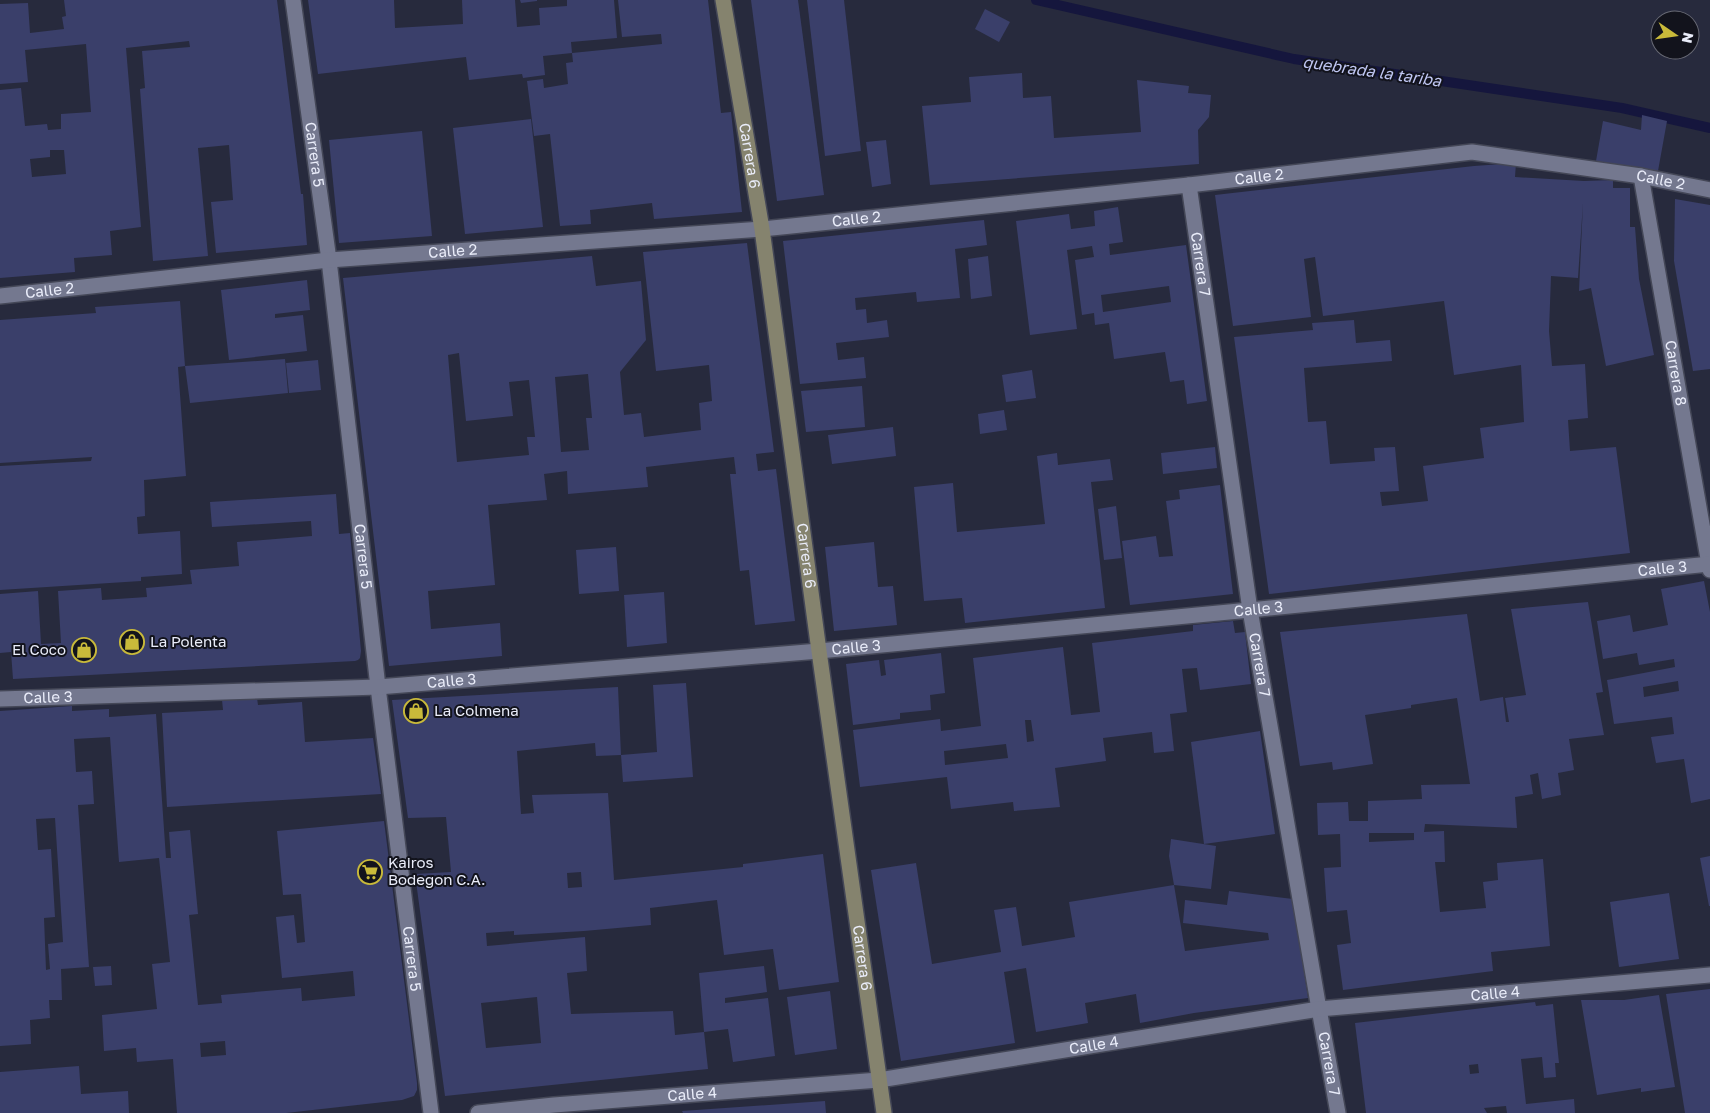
<svg xmlns="http://www.w3.org/2000/svg" width="1710" height="1113" viewBox="0 0 1710 1113" font-family="'Golos Text',sans-serif">
<rect width="100%" height="100%" fill="#272a3d"/>
<g fill="none" stroke-linecap="round" stroke-linejoin="round">
<path stroke="#15163d" stroke-width="10" d="M1036 0 1294 59 1622 108 1710 128"/>
</g>
<g fill="#3a3f6a" fill-rule="evenodd">
<path d="M64 0H277L301 194H303L307 245 216 253 211 202 233 200 229 145 198 148 208 256 153 261 140 89 145 88 142 51 190 47 189 41 126 48 141 227 110 231 112 255 74 258 75 272 0 278V90L21 88 25 126 47 124 48 130 61 129V114L91 112 86 44 25 50 28 82 0 84V4L28 3 30 33 64 29 62 17 66 16ZM50 150H64L66 174 32 177 30 159 50 157Z"/>
<path d="M308 0H394L395 28 463 24 462 0H515L517 27 540 25 539 8 567 6V0H614L617 38 571 42 572 53 543 56 545 75 523 78 522 74 469 80 466 57 318 74Z"/>
<path d="M520 0H537V1L521 3Z"/>
<path d="M618 0H708L721 113 731 112 742 212 654 219 652 203 590 210 591 224 560 226 550 134 534 136 527 81 543 79 544 88 568 84 566 63 573 62 572 53 662 44 661 34 622 37Z"/>
<path d="M751 0H798L824 195 777 201Z"/>
<path d="M807 0H844L861 151 825 156Z"/>
<path d="M985 9 1010 22 999 42 975 29Z"/>
<path d="M1022 73 1023 98 1051 96 1054 138 1141 132 1137 80 1189 86 1188 93 1211 95 1209 117 1198 130 1199 164 930 185 922 106 971 102 969 77Z"/>
<path d="M1642 115 1667 121 1658 171 1596 161 1603 121 1641 130Z"/>
<path d="M531 119 543 227 465 234 453 128Z"/>
<path d="M422 131 432 236 339 243 329 140Z"/>
<path d="M886 140 891 184 872 187 866 142Z"/>
<path d="M1516 163 1515 177 1584 181 1613 180V188H1630V227H1635L1639 279 1654 355 1606 366 1591 288 1579 291 1583 203 1578 278 1551 276 1549 331 1552 366 1585 364 1588 418 1568 420 1570 451 1616 447 1630 553 1269 594 1234 337 1313 330 1312 323 1354 320 1356 343 1390 340 1392 361 1304 368 1308 422 1326 421 1330 464 1375 461 1374 448 1395 447 1399 491 1380 492 1382 506 1428 501 1423 466 1484 458 1480 428 1524 422 1521 365 1454 375 1444 301 1323 316 1315 257 1304 259 1311 317 1233 326 1215 195 1474 166Z"/>
<path d="M1675 199 1710 205V369L1693 371 1674 261Z"/>
<path d="M1118 207 1123 242 1109 244 1110 255 1186 245 1207 401 1187 404 1184 380 1170 382 1165 352 1114 359 1109 323 1095 325 1094 313 1082 315 1075 260 1094 257 1092 246 1067 250 1077 329 1030 335 1016 221 1069 214 1071 229 1095 226 1094 211ZM1169 286 1171 302 1103 312 1101 295Z"/>
<path d="M984 220 987 245 955 249 960 298 917 302 916 292 855 298 856 310 866 309 867 323 887 320 889 337 836 343 838 360 864 357 866 378 800 384 783 241Z"/>
<path d="M747 243 774 452 756 454 758 471 776 469 795 621 755 625 749 570 740 571 730 474H736L734 457 646 467 648 487 568 494 567 471 544 474 547 500 488 505 495 585 428 591 431 629 500 623 502 656 389 666 343 278 592 256 596 286 641 281 646 340 620 372 624 415 641 413 644 437 701 430 699 403 712 401 709 365 656 371 643 252ZM459 353 466 421 513 416 509 382 529 380 535 437H527L529 455 457 462 448 355ZM588 374 592 418H586L589 450 561 452 555 377Z"/>
<path d="M988 256 992 296 971 299 968 259Z"/>
<path d="M307 280 310 310 275 314V318L303 315 307 351 229 360 221 290Z"/>
<path d="M180 301 185 366 285 359 288 393 190 403 185 366 178 367 186 476 144 480 145 516 137 517 138 534 180 531 182 574 141 577V581L0 590V466L91 461 92 457 0 463V320L96 313 95 307Z"/>
<path d="M318 360 321 390 289 393 286 363Z"/>
<path d="M1032 370 1036 398 1006 402 1002 375Z"/>
<path d="M862 386 865 427 806 432 801 391Z"/>
<path d="M1004 410 1007 430 980 434 978 414Z"/>
<path d="M893 427 896 456 832 464 828 435Z"/>
<path d="M1215 447 1217 468 1163 474 1161 453Z"/>
<path d="M1057 453 1058 465 1110 459 1113 480 1091 482 1105 608 965 623 962 598 924 601 914 487 953 483 957 532 1045 524 1037 456Z"/>
<path d="M1220 485 1233 594 1130 605 1122 541 1156 536 1159 557 1173 556 1166 501 1180 499 1179 490Z"/>
<path d="M336 494 339 534 350 533 361 651 360 658 358 660 355 661 13 679 11 652 0 653V594L38 591 41 644 61 643 58 591 101 588 102 600 147 597 146 588 192 584 190 570 239 566 237 542 312 536 311 521 212 527 210 502Z"/>
<path d="M1116 506 1122 558 1104 560 1098 509Z"/>
<path d="M874 542 878 587 893 586 897 625 834 631 825 547Z"/>
<path d="M616 547 619 591 579 594 576 550Z"/>
<path d="M1704 581 1710 612V799L1691 803 1684 759 1656 763 1651 737 1674 734 1672 717 1614 724 1607 680 1675 667 1674 659 1639 665 1637 653 1603 659 1597 621 1630 615 1633 632 1668 625 1661 589ZM1678 681 1679 691 1644 697 1643 687Z"/>
<path d="M664 592 667 643 627 647 624 595Z"/>
<path d="M1588 602 1603 692 1596 693 1604 735 1569 739 1574 770 1558 773 1561 795 1542 799 1538 773 1530 775 1533 794 1515 797 1517 828 1425 824 1424 832 1444 831 1445 862H1435L1440 912 1486 908 1483 882 1498 880 1497 863 1543 859 1550 946 1491 952 1493 971 1343 990 1337 945 1351 943 1347 910 1327 912 1324 868 1341 867 1340 834 1318 835 1317 803 1348 802 1349 821H1368V801L1422 799 1421 785 1470 784 1457 698 1411 705V708L1365 715 1373 764 1333 770 1332 762 1300 766 1280 632 1467 614 1480 701 1503 697 1506 722H1509L1505 698 1526 695 1511 609ZM1369 833H1414V840L1369 842Z"/>
<path d="M1233 621 1235 633 1245 632 1251 684 1200 690 1197 668 1182 669 1187 712 1170 714 1174 751 1154 753 1152 732 1103 738 1106 761 1055 768 1060 807 1014 811 1013 802 951 809 947 777 860 787 853 730 940 719 941 731 981 726 973 658 1063 647 1071 715 1100 712 1092 643 1193 631V625ZM1025 720H1031L1034 741 1027 742ZM1006 744 1008 758 945 765 944 751Z"/>
<path d="M941 653 945 693 930 695 931 710 900 713V719L853 725 846 664 879 660 881 676 886 675 884 660Z"/>
<path d="M686 683 693 777 623 782 621 755 657 752 653 685Z"/>
<path d="M618 687 621 755 596 756 595 743 517 751 521 814 534 813 532 795 608 793 614 880 743 867V864L823 854 839 982 779 990 773 949 724 955 717 900 650 908 651 925 584 931 514 935V931L486 933 487 946 585 937 587 971 567 973 571 1014 673 1011 675 1035 704 1032 699 973 764 966 767 992 725 998V1003L768 998 775 1056 733 1062 728 1029 704 1032 708 1069 445 1096 415 874 451 872 446 817 408 818 392 700ZM581 872 582 887 568 888 567 873ZM537 997 541 1043 486 1048 481 1003Z"/>
<path d="M257 698 258 705 302 702 305 742 373 738 381 794 167 807 162 713 223 710 222 700Z"/>
<path d="M72 706V711L109 709V717L156 714 166 858H171L169 832 190 830 198 914 189 915 198 1005 222 1003 221 995 301 988 302 1001 355 996 353 971 282 978 276 917 294 915 297 943 305 942 301 894 283 895 277 831 384 821 417 1083V1090L414 1096 402 1100 286 1113H177L173 1059 137 1062 136 1048 104 1051 102 1015 157 1009 152 964 170 962 159 858 119 862 110 737 74 739 76 772 92 771 94 804 78 805 89 967 61 969 62 1000H49L50 1018 30 1020 31 1044 0 1046V711ZM55 818 63 942 48 944 50 969 46 970 44 918 55 917 51 849 38 850 36 819ZM225 1041 226 1055 201 1057 200 1043Z"/>
<path d="M1260 731 1275 834 1204 844 1191 742Z"/>
<path d="M1171 839 1216 846 1211 889 1174 885 1185 951 1269 940 1268 933 1183 923 1185 900 1227 905 1229 891 1293 899 1308 998 1194 1013 1140 1023 1136 994 1085 1003 1088 1023 1036 1032 1026 968 1004 972 1015 1043 901 1061 871 870 916 863 932 964 1001 952 994 910 1016 907 1022 946 1075 937 1069 902 1174 885 1169 856Z"/>
<path d="M1710 856V906H1709L1700 858Z"/>
<path d="M1669 893 1679 959 1619 967 1610 902Z"/>
<path d="M111 966 112 985 95 986 93 967Z"/>
<path d="M1710 989V1113H1685L1666 994Z"/>
<path d="M830 991 837 1049 795 1055 787 997Z"/>
<path d="M1659 995 1675 1087 1641 1092V1088L1597 1095 1581 1000H1624Z"/>
<path d="M1535 1002 1536 1006 1553 1004 1559 1063H1555L1556 1077 1544 1078 1542 1057 1521 1059 1526 1104 1574 1099 1575 1113H1507L1506 1106 1484 1108 1487 1113H1366L1355 1023ZM1478 1064 1479 1073 1470 1074 1469 1065Z"/>
<path d="M79 1066 81 1094 128 1091 129 1113H0V1072Z"/>
<path d="M825 1101 826 1113H683L682 1111Z"/>
</g>
<g fill="none" stroke-linecap="round" stroke-linejoin="round">
<defs>
<g id="street">
<path id="s1" d="M293 0 329 260 378 687 431 1113"/>
<path id="s2" d="M1641 176 1710 570"/>
<path id="s3" d="M1189 185 1250 610 1319 1009 1338 1113"/>
<path id="s4" d="M0 296 329 260 762 229 1189 185 1472 152 1641 176 1710 190"/>
<path id="s5" d="M0 699 378 687 819 651 1250 610 1710 564"/>
<path id="s6" d="M478 1113 554 1105 879 1080 1319 1009 1710 975"/>
</g>
<g id="secondary">
<path id="s7" d="M723 0 762 229 819 651 884 1113"/>
</g>
</defs>
<use href="#street" stroke="#444757" stroke-width="18"/>
<use href="#secondary" stroke="#444757" stroke-width="18"/>
<use href="#street" stroke="#74788f" stroke-width="15"/>
<use href="#secondary" stroke="#85836e" stroke-width="15"/>
</g>
<defs>
<symbol id="shop-ring" viewBox="-11 -11 22 22"><circle r="9.5" fill="#12131c" stroke="#c9ba3a" stroke-width="1.5"/><path d="M-5-2.5h2.3a2.7 3.5 0 0 1 5.4 0H5L5.5 6h-11ZM-1.5-2.5h3a1.5 2.3 0 0 0-3 0Z" fill="#c9ba3a"/></symbol>
<symbol id="supermarket-ring" viewBox="-11 -11 22 22"><circle r="9.5" fill="#12131c" stroke="#c9ba3a" stroke-width="1.5"/><path d="M-6-5.5h2.5l.6 2H6L4.5 2H-2.5L-4.4-4H-6ZM-1.5 3.2a1.3 1.3 0 1 0 .1 0ZM3 3.2a1.3 1.3 0 1 0 .1 0Z" fill="#c9ba3a"/></symbol>
</defs>
<g fill-rule="evenodd">
<use href="#shop-ring" x="118" y="628" width="28" height="28"/>
<use href="#shop-ring" x="70" y="636" width="28" height="28"/>
<use href="#shop-ring" x="402" y="697" width="28" height="28"/>
<use href="#supermarket-ring" x="356" y="858" width="28" height="28"/>
</g>
<g text-anchor="middle" stroke-width="4" stroke-linejoin="round" paint-order="stroke">
<g font-size="15" fill="#eaedfa" stroke="#12131c">
<text dy="5" stroke="none"><textPath href="#s1" startOffset="156">Carrera 5</textPath></text>
<text dy="5" stroke="none"><textPath href="#s7" startOffset="158">Carrera 6</textPath></text>
<text dy="5" stroke="none"><textPath href="#s4" startOffset="1265">Calle 2</textPath></text>
<text dy="5" stroke="none"><textPath href="#s4" startOffset="1670">Calle 2</textPath></text>
<text dy="5" stroke="none"><textPath href="#s4" startOffset="860">Calle 2</textPath></text>
<text dy="5" stroke="none"><textPath href="#s4" startOffset="455">Calle 2</textPath></text>
<text dy="5" stroke="none"><textPath href="#s3" startOffset="80">Carrera 7</textPath></text>
<text dy="5" stroke="none"><textPath href="#s4" startOffset="50">Calle 2</textPath></text>
<text dy="5" stroke="none"><textPath href="#s2" startOffset="200">Carrera 8</textPath></text>
<text dy="5" stroke="none"><textPath href="#s1" startOffset="561">Carrera 5</textPath></text>
<text dy="5" stroke="none"><textPath href="#s7" startOffset="562">Carrera 6</textPath></text>
<text dy="5" stroke="none"><textPath href="#s5" startOffset="1668">Calle 3</textPath></text>
<text dy="5" stroke="none"><textPath href="#s5" startOffset="1262">Calle 3</textPath></text>
<text dy="5" stroke="none"><textPath href="#s5" startOffset="858">Calle 3</textPath></text>
<text dy="5" stroke="none"><textPath href="#s3" startOffset="485">Carrera 7</textPath></text>
<text dy="5" stroke="none"><textPath href="#s5" startOffset="452">Calle 3</textPath></text>
<text dy="5" stroke="none"><textPath href="#s5" startOffset="48">Calle 3</textPath></text>
<text dy="5" stroke="none"><textPath href="#s7" startOffset="968">Carrera 6</textPath></text>
<text dy="5" stroke="none"><textPath href="#s1" startOffset="966">Carrera 5</textPath></text>
<text dy="5" stroke="none"><textPath href="#s6" startOffset="1025">Calle 4</textPath></text>
<text dy="5" stroke="none"><textPath href="#s6" startOffset="620">Calle 4</textPath></text>
<text dy="5" stroke="none"><textPath href="#s3" startOffset="890">Carrera 7</textPath></text>
<text dy="5" stroke="none"><textPath href="#s6" startOffset="215">Calle 4</textPath></text>
</g>
<g font-size="15" fill="#eaedfa" stroke="#12131c" text-anchor="start">
<text x="150" y="647">La Polenta</text>
<text x="66" y="655" text-anchor="end">El Coco</text>
<text x="434" y="716">La Colmena</text>
<text x="388" y="868">Kairos<tspan x="388" dy="17">Bodegon C.A.</tspan></text>
</g>
<g font-size="16" font-style="italic" fill="#c0c7f3" stroke="#12131c">
<text transform="translate(1372 71) rotate(8)" y="6">quebrada la tariba</text>
</g>
</g>
<g transform="translate(1675 35) rotate(103)"><circle r="24" fill="#12131c" stroke="#686a75"/>
<path d="M0-4L9 19L0 12L-9 19Z" fill="#c9ba3a"/>
<text y="-8" font-size="14" font-weight="bold" text-anchor="middle" fill="#eaedfa">N</text>
</g>
</svg>
